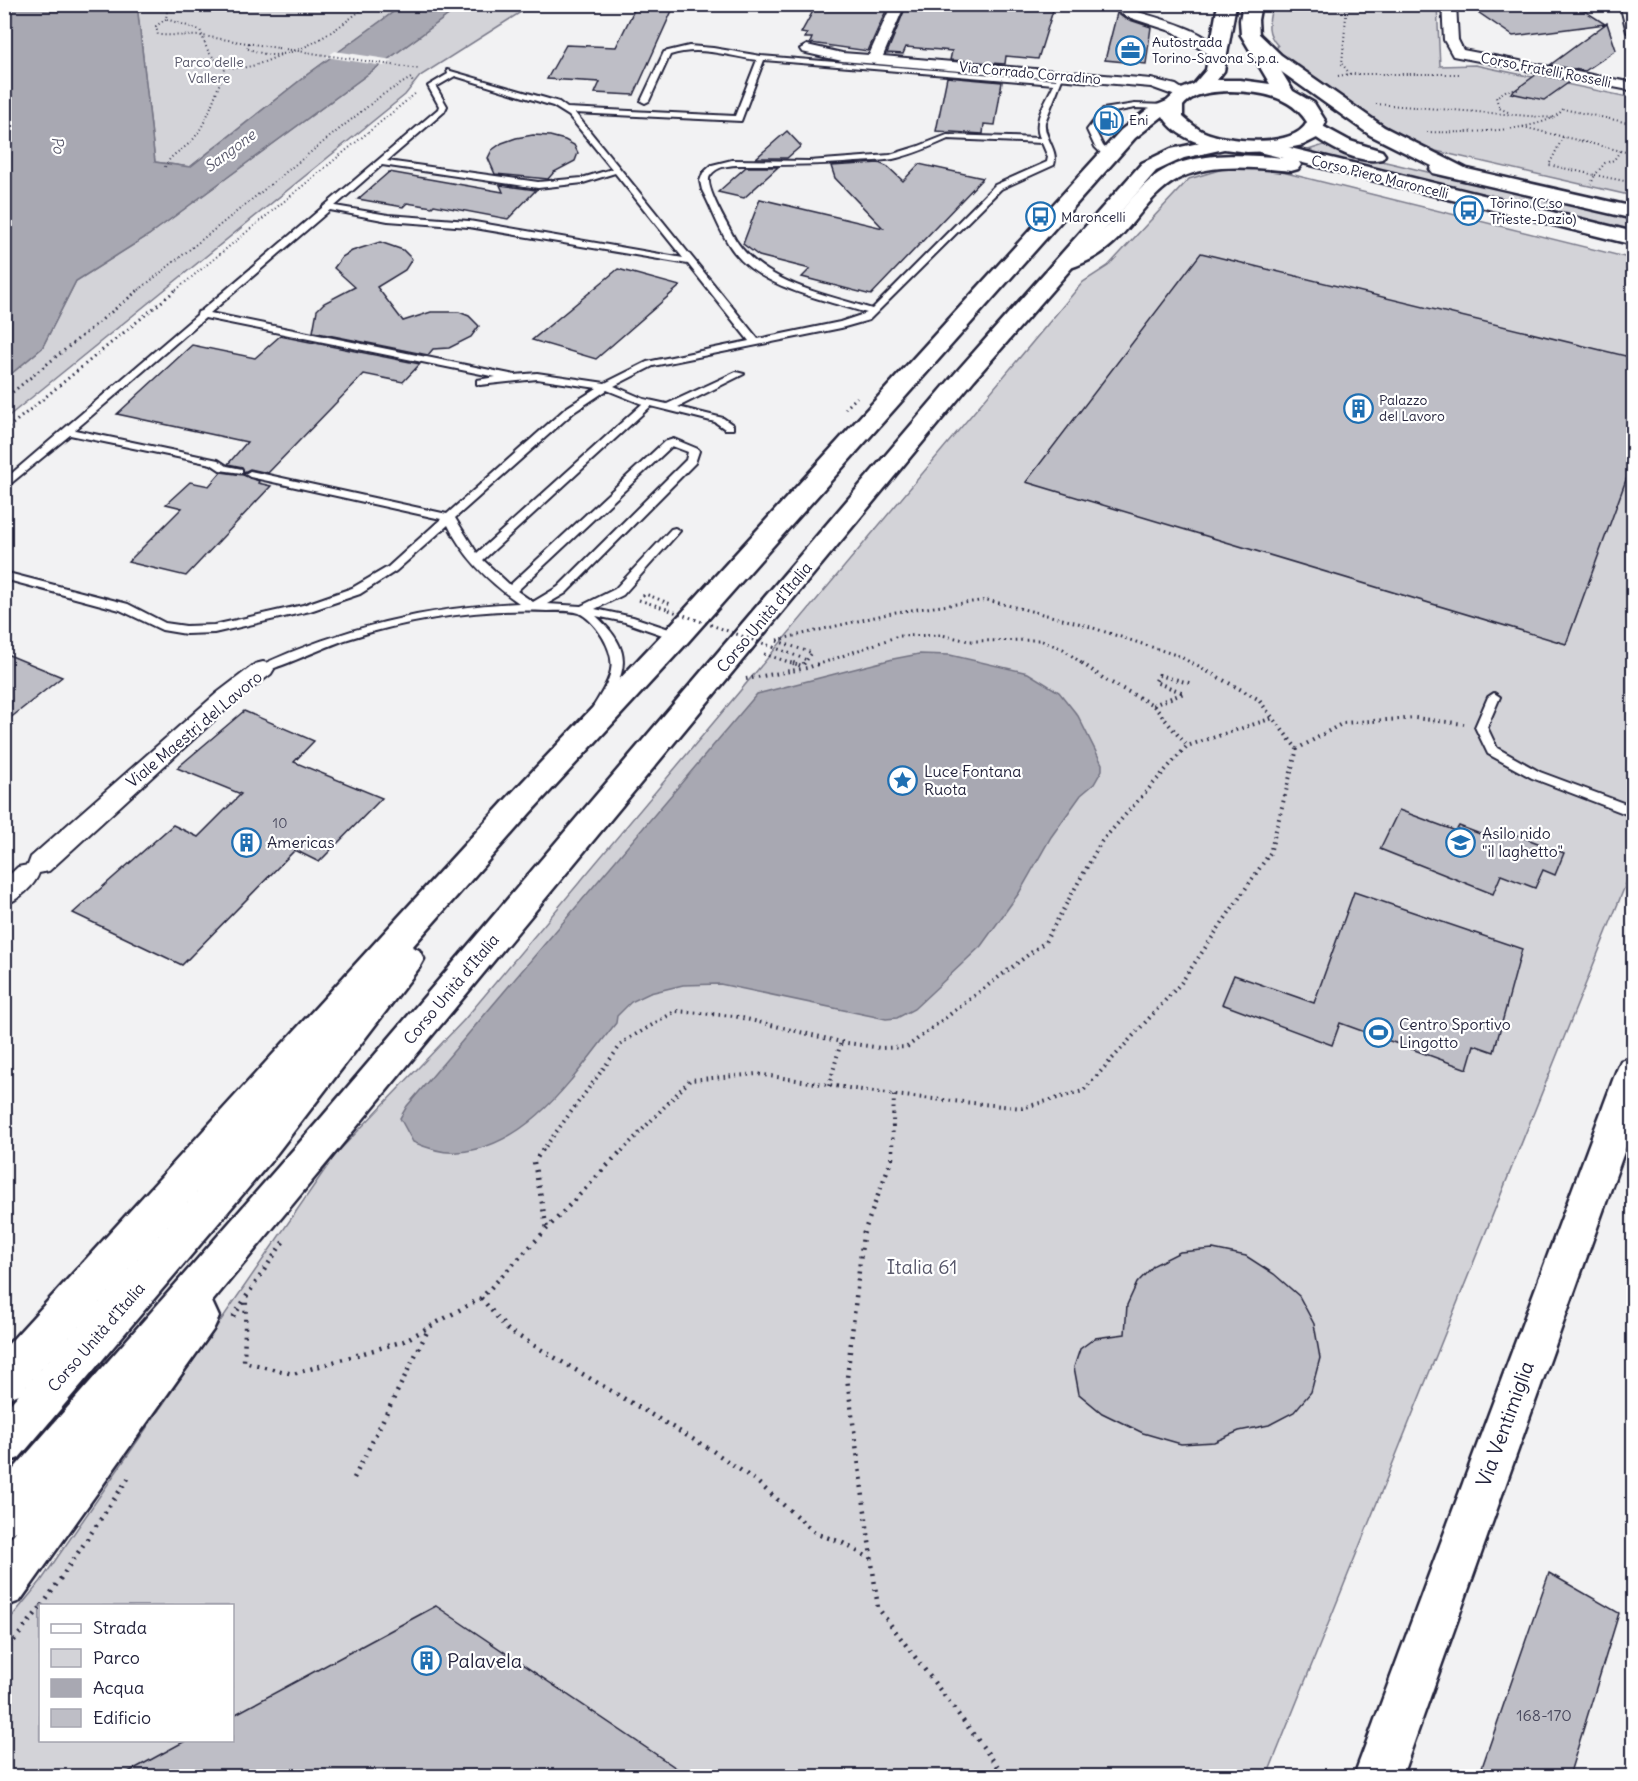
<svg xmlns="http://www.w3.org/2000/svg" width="1638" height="1781" viewBox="0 0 1638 1781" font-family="Delius,sans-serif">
<rect width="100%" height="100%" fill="#f2f2f3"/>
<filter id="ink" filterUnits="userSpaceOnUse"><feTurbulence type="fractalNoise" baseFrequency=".0167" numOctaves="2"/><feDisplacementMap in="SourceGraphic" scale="12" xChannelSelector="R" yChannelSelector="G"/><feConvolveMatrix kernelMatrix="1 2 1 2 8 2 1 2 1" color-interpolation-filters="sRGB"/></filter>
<g filter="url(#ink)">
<g fill="#d3d3d8" stroke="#7a7a8a" stroke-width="1.5" fill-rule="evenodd">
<path d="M137 5H403L308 74 190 167 155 162Z"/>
<path d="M457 5H532L420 76 405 95 5 419V379L42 348 76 281 149 235 455 10Z"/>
<path d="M1276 5H1437L1440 66 1475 65 1633 98V196L1436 151 1395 132 1273 52 1278 46C1266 33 1268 24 1272 7Z"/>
<path d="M1327 144 1344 152 1524 195 1566 201 1633 217V234L1299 153Z"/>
<path d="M1226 168 1274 170 1633 259V866L1267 1776H5V1625L41 1581 335 1155 464 1020 1083 282 1108 266 1189 179ZM40 1606H232V1740H40Z"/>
</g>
<g fill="#a8a8b2" stroke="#727282" stroke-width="1.5">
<path d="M5 5H137L155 162 190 167 308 74 403 5H457L455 10 149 235 76 281 42 348 5 379Z"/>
<path d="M919 654 950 655 1028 673 1059 692 1078 716 1102 764V770L1094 784 1081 795 1051 837 1019 893 981 946 914 1009 897 1018 886 1019 720 984 683 985 650 993 631 1002 617 1016 616 1023C575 1074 530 1147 458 1152 443 1154 427 1148 413 1142L400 1118 407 1106 757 694 893 659Z"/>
</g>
<path fill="#f2f2f3" d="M335 51 393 60 384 66 326 57Z"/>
<g fill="#bebec6" stroke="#22223b" stroke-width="1.5">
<path d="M637 4H675L634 95 595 93 600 82 547 79 566 45 616 47Z"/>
<path d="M817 4H889L868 51 810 43 812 38H805L807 34 801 33Z"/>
<path d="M907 4H1055L1038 59 1006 56 1005 64 950 60 952 51 906 47 903 54 887 53Z"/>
<path d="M1466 4H1574L1605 24 1513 36Z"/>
<path d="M1117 13 1124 18 1151 27 1146 64 1105 60Z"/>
<path d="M1607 23 1616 50 1585 71 1550 65Z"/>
<path d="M1537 74 1571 81 1544 100 1511 93Z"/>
<path d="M947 77 1002 82 995 125 984 124 983 134 936 131Z"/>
<path d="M787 131 801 146 787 158H756Z"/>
<path d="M533 135 550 136 565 140 574 145 578 153 575 161 554 172 548 179 495 174 488 158 492 150 502 143 516 138Z"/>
<path d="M879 163 888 167 903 181 919 164 983 178 871 295 802 277 810 269 759 256 743 244 760 199 883 228 835 178 831 166Z"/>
<path d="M746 167H778L744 198 718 192Z"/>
<path d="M389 172 503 192 500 185 536 190 508 219 434 205 432 207 407 203 403 207 358 199Z"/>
<path d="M380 242 403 250 412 259 405 270 377 287 403 321 431 312H459L469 316 479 326 471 337 449 348 433 349 428 355 313 332 317 310 324 303 355 287 334 268 342 257 352 251Z"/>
<path d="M1201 253 1634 358V458L1566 644 1026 482Z"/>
<path d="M618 269 680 286 596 359 532 340Z"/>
<path d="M280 336 420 364 403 382 364 374 268 473 250 469 244 472 242 467 228 464 247 442 117 414 192 345 255 358Z"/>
<path d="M221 472 243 475 259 481 258 483 271 486 186 576 128 562 182 508 166 504 190 482 209 486Z"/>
<path d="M4 653 62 677 4 723Z"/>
<path d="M244 711 314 741 294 762 382 798 319 862 295 850 182 965 73 913 173 825 198 837 241 794 177 768Z"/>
<path d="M1399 810 1456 831 1459 826 1496 840 1501 829 1564 853 1555 875 1543 870 1535 888 1501 875 1493 894 1380 849Z"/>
<path d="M1354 892 1522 949 1494 1052 1474 1045 1467 1069 1340 1023 1332 1045 1222 1004 1234 975 1314 1003Z"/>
<path d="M1213 1249 1246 1256 1274 1274 1299 1296 1314 1324 1320 1358 1311 1392 1294 1412 1269 1425 1239 1431 1214 1442 1181 1444 1143 1433 1102 1413 1079 1394 1074 1367 1080 1349 1095 1338 1125 1334 1127 1305 1137 1283 1154 1265 1180 1252Z"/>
<path d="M1549 1573 1619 1613 1569 1776H1479Z"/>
<path d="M436 1606 688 1776H121L187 1740H232V1716Z"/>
</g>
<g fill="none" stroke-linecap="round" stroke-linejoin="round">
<defs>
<g id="lane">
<path d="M689 46 713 48 761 56 1056 80 1058 74H1064L1045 122C1043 137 1059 150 1054 165L1001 189 869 320 841 328 653 366 614 386 644 399 667 404 736 372 744 374 678 407 723 418 733 425V429H725L715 422 651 406 483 560 510 585 664 442 674 439 698 449 699 451 695 463 566 593 547 604 581 606 615 589 671 529 675 528 680 531 623 595 595 609 633 617 681 633 683 636 677 640 625 622 596 616C636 653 626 672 601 714L597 715 591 711C597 699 609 684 611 670 615 651 596 621 579 613 570 610 557 611 547 611 480 608 412 619 348 639 334 643 266 674 259 672L257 669 259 666C342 628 428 607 519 603 490 583 464 558 448 525L396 571 360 594 310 611 214 633 186 634 162 630 120 610 4 579V572L128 604 165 623 186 626 214 625 303 605 352 588 388 567 441 519 250 477 245 474 250 471 447 514 566 408 597 388 537 379 480 385 477 384V380L496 377 205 318 75 430 218 460 227 466 242 469V473L220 470 211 464 70 435 4 489V480L197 315 198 312 201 311 438 109 439 106 428 86 448 74 447 70 559 102 567 108 735 116 757 60C728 56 699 45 670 55L649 101 645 103 641 101 664 52ZM764 60 1054 84C1046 101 1032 121 1040 138L947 135 919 146 890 155 809 161 732 160 712 165 703 173 700 181 702 190C713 210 720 234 734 252 761 288 826 300 867 313L840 322 758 339 575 113 741 121ZM455 76 553 106 569 116 612 169 582 178 538 182 387 161 444 112 447 106 436 87ZM948 139 1042 143 1048 157 1047 162 995 185 872 309C821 293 755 282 730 230 725 221 704 184 710 176 718 163 738 165 752 165 787 165 821 165 856 162 868 161 881 161 893 159 912 155 930 147 948 139ZM382 165 538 188 583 183 615 173 683 258 469 221 388 215 335 206ZM330 210 388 221 469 227 688 264 749 341 647 362 605 383 537 373 515 375 210 313ZM607 390 642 404 477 553 455 518 574 412ZM672 446 688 452 686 460 558 587 533 602 517 591Z"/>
<path d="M1135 104 1167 105 1171 107 1167 109 1135 108 1109 113 1095 130 1103 146 1113 156 1106 158 1095 147 1087 130 1103 109Z"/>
<path d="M1494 693 1500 697 1487 727 1497 748 1540 772 1634 807V817L1532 778 1488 754 1475 727 1488 697Z"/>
</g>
<g id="street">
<path d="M892 4H905L883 56 1151 79 1176 85 1191 95 1184 99 1151 87 842 61 802 52 800 49 807 45 842 53 869 55Z"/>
<path d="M1109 4C1125 4 1130 10 1145 14 1172 22 1206 31 1225 54L1218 58 1213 57 1174 32 1125 16Z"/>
<path d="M1442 4H1456L1458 40 1463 50 1634 83V91L1453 56 1444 40Z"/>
<path d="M1620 4H1634V36L1627 32Z"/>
<path d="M263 662 271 664 274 669 271 674 233 703 49 871 39 873C35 886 18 900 4 905V880L18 867 28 865 31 857 217 693 255 664Z"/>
</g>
<g id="secondary">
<path d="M1250 30 1256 31 1281 55 1384 127 1467 169 1634 207V219L1433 173 1430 169 1432 166 1370 135 1269 63 1241 35 1244 31Z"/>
<path d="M1315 122 1350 141 1382 151 1385 155 1382 159C1358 165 1327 146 1308 132L1305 128 1308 124Z"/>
<path d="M1266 142 1634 232V245L1299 162 1301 165 1298 169 1291 171C1256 168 1211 162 1178 179 1141 198 1129 244 1083 263 1074 267 1067 270 1057 268L1054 263C1062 252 1085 247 1097 237 1116 220 1130 197 1150 180 1183 150 1242 154 1283 158L1259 152 1256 148 1259 144Z"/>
<path d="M1634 1057V1124L1402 1776H1354L1616 1072 1621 1061Z"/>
</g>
<path id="primary" d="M1218 4H1236L1224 71 1217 80H1240L1270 84 1241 35 1240 20 1243 4H1261L1258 20 1259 35 1293 91 1314 103 1326 122 1319 137 1303 145 1273 151 1247 152 1224 149 1184 158 1156 171 974 380 211 1303 213 1304 219 1317 213 1330 20 1601 4 1607V1547L16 1531 4 1536V1480L322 1117 958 370 1142 163 1171 149 1199 143C1185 138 1171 130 1163 116L1135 138 687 643 530 813 412 947 419 950 424 959 419 968 271 1161 19 1458 4 1464V1411L255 1126 19 1394 4 1400V1349L508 797 667 629 1121 130 1148 109 1167 101 1179 90 1194 84 1206 70ZM1230 91C1260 92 1290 95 1307 122 1295 149 1225 142 1202 131 1196 128 1189 122 1183 117V106C1194 92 1213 92 1230 91Z"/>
</defs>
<use href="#lane" stroke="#22223b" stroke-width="4"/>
<use href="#street" stroke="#22223b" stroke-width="4"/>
<use href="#secondary" stroke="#22223b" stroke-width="5"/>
<use href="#primary" stroke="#22223b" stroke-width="5"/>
<g stroke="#22223b" stroke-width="2" stroke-dasharray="1 3" stroke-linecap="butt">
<path d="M168 4 166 19 200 30C204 38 205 49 212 56 232 79 262 63 285 53"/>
<path d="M1347 4 1342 64 1350 74"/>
<path d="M1396 4 1428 7"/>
<path d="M166 19 156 26 158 35 203 36 278 48"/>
<path d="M249 43 246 48C255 51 264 55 274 55 308 53 343 24 369 4"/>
<path d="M1338 76 1350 74H1460"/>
<path d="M1376 104 1554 118"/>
<path d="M1508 112 1499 108 1496 97 1507 90H1520"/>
<path d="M1523 127 1634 154"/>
<path d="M1427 132C1455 133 1548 133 1563 109L1634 124"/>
<path d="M1563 137 1549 165 1595 175 1591 184"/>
<path d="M1620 151 1614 160 1605 163 1595 175 1634 183"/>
<path d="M165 167C171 152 186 150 195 137 210 117 216 90 226 67"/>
<path d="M139 290 382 95 411 78 413 83"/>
<path d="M176 290 416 93"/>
</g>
<g stroke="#22223b" stroke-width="3" stroke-dasharray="1.5 4" stroke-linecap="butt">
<path d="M4 399 141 288"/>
<path d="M845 409 857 397"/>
<path d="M4 431 178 288"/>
<path d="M643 596 645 594 671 604"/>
<path d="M639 600 667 609"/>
<path d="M777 640 896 612 987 600 1078 623 1179 656 1195 665"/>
<path d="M777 641 812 653 803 665"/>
<path d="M773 647 807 660"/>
<path d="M764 654 798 665"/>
<path d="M817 665 898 636 942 635 969 641 1040 640 1063 649 1084 665"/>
</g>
<g stroke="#22223b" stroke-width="4" stroke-dasharray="1.5 4.5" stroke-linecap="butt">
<path d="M793 663 802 666 804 663"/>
<path d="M1082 663 1104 679 1153 705 1187 746"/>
<path d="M1192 663 1258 699 1297 749 1343 723 1415 718 1464 724"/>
<path d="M746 679 807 668 821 663"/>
<path d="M1153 705 1184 693 1155 682 1159 675 1193 684"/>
<path d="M829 1086 841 1042"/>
<path d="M542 1151 623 1042 676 1011 734 1016 841 1042 881 1048 907 1047 1045 942 1101 842 1187 746 1273 718"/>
<path d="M622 1151 690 1080 757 1074 894 1095 1022 1108 1083 1091 1181 983 1270 853 1297 749"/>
<path d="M892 1151 894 1095"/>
</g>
<g stroke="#22223b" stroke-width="4.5" stroke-dasharray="2 6" stroke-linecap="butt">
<path d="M543 1149 534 1162 547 1229"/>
<path d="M892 1149V1158L863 1235 847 1378 878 1608 1005 1776"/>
<path d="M283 1242 246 1297 244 1362 293 1374 404 1341 481 1298 623 1149"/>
<path d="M481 1298 508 1330 713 1451 756 1481 817 1534 841 1542 871 1559"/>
<path d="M233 1317 245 1299"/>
<path d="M354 1478 429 1328"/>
<path d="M42 1606 129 1477"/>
<path d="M4 1653 40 1608"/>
</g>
<use href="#lane" fill="#fff" fill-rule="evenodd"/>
<use href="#street" fill="#fff" fill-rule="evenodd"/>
<use href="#secondary" fill="#fff" fill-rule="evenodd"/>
<use href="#primary" fill="#fff" fill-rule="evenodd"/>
<path stroke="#22223b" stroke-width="2" stroke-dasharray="1 3" stroke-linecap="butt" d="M278 48 419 69"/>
<path stroke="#22223b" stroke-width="3" stroke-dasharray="1.5 4" stroke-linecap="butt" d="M669 610 773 647"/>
</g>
</g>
<defs>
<symbol id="office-ring" viewBox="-11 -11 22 22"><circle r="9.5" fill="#fff" stroke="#1f6fb2" stroke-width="1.5"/><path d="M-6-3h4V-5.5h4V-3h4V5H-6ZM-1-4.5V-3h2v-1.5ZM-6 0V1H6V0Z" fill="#1f6fb2"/></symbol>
<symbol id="fuel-ring" viewBox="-11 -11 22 22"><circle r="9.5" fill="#fff" stroke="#1f6fb2" stroke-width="1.5"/><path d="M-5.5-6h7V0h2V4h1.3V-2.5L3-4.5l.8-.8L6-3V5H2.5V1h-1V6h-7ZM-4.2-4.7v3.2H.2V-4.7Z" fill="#1f6fb2"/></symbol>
<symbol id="bus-ring" viewBox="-11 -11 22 22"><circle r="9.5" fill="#fff" stroke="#1f6fb2" stroke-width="1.5"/><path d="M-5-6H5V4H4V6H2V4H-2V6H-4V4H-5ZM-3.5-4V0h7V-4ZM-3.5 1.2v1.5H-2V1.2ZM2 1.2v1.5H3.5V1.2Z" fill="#1f6fb2"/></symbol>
<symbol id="building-ring" viewBox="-11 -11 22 22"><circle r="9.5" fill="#fff" stroke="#1f6fb2" stroke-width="1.5"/><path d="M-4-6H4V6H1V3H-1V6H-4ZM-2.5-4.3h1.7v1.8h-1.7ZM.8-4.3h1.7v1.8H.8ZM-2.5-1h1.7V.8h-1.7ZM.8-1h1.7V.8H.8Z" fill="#1f6fb2"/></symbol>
<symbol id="sight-ring" viewBox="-11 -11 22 22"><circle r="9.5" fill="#fff" stroke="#1f6fb2" stroke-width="1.5"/><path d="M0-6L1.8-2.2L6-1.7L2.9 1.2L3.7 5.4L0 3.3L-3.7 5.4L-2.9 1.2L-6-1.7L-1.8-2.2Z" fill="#1f6fb2"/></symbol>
<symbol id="school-ring" viewBox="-11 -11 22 22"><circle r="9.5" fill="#fff" stroke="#1f6fb2" stroke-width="1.5"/><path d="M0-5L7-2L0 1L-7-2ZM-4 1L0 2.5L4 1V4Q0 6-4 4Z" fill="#1f6fb2"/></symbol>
<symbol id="stadium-ring" viewBox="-11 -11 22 22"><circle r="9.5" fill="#fff" stroke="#1f6fb2" stroke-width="1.5"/><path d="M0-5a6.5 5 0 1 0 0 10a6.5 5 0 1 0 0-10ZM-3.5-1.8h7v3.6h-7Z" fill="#1f6fb2"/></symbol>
</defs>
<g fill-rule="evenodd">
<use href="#office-ring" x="1114" y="34" width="33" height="33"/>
<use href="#fuel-ring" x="1092" y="104" width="33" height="33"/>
<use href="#bus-ring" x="1452" y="194" width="33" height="33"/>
<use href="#bus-ring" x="1024" y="200" width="33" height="33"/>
<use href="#building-ring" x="1342" y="392" width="33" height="33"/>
<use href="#sight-ring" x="886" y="764" width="33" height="33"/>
<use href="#building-ring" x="230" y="826" width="33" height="33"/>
<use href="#school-ring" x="1444" y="826" width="33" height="33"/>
<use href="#stadium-ring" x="1362" y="1016" width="33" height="33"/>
<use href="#building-ring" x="410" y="1644" width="33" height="33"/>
</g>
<g text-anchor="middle" stroke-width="4.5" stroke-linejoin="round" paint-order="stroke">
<g font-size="14" fill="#22223b" stroke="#fff" text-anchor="start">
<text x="1152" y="47">Autostrada<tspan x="1152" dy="16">Torino-Savona S.p.a.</tspan></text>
<text x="1129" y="125">Eni</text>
<text x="1490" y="208">Torino (C.so<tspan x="1490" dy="16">Trieste-Dazio)</tspan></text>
<text x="1061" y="222">Maroncelli</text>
<text x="1379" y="405">Palazzo<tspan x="1379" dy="16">del Lavoro</tspan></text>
</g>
<g font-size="14" fill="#57576a" stroke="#fff">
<text x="209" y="67">Parco delle<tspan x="209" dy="16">Vallere</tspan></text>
</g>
<g font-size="14" fill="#22223b" stroke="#fff">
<text transform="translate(1546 70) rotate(11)" y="5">Corso Fratelli Rosselli</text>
<text transform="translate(1030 73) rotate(5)" y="5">Via Corrado Corradino</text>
<text transform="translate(1380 177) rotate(14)" y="5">Corso Piero Maroncelli</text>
</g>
<g font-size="14" fill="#49495e">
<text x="280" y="828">10</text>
</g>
<g font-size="15" font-style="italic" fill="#58586b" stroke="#fff">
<text transform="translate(58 145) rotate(82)" y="5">Po</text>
<text transform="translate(230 151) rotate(-37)" y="5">Sangone</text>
</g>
<g font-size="16" fill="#22223b" stroke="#fff">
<text transform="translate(764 617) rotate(-50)" y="6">Corso Unità d'Italia</text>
<text transform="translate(194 729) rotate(-40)" y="6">Viale Maestri del Lavoro</text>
<text transform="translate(451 989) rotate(-50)" y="6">Corso Unità d'Italia</text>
<text transform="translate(96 1337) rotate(-49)" y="6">Corso Unità d'Italia</text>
</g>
<g font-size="16" fill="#22223b" stroke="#fff" text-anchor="start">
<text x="924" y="777">Luce Fontana<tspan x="924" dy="18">Ruota</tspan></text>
<text x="1482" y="839">Asilo nido<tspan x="1482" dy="18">"il laghetto"</tspan></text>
<text x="267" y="848">Americas</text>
<text x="1399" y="1030">Centro Sportivo<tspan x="1399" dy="18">Lingotto</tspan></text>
</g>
<g font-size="16" fill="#49495e">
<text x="1544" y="1721">168-170</text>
</g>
<g font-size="20" fill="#57576a" stroke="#fff">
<text x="922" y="1274">Italia 61</text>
</g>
<g font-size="20" fill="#22223b" stroke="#fff">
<text transform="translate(1505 1424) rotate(-70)" y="7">Via Ventimiglia</text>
</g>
<g font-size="20" fill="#22223b" stroke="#fff" text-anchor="start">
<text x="447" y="1668">Palavela</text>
</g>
</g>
<rect width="1638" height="1781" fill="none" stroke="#fff" stroke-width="24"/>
<rect x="12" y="12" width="1614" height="1757" fill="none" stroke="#22223b" stroke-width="2" filter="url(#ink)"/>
<rect x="39" y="1604" width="195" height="138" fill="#ffffff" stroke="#a7a7b1" stroke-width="1.5"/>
<rect x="51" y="1624" width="30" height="9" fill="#ffffff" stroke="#a7a7b1" stroke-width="1.5"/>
<text x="93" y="1634" font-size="18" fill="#22223b">Strada</text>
<rect x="51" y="1649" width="30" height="18" fill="#d3d3d8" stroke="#a7a7b1" stroke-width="1.5"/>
<text x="93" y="1664" font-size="18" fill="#22223b">Parco</text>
<rect x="51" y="1679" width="30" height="18" fill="#a8a8b2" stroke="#a7a7b1" stroke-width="1.5"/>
<text x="93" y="1694" font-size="18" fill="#22223b">Acqua</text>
<rect x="51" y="1709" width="30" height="18" fill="#bebec6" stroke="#a7a7b1" stroke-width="1.5"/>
<text x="93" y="1724" font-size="18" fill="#22223b">Edificio</text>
</svg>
